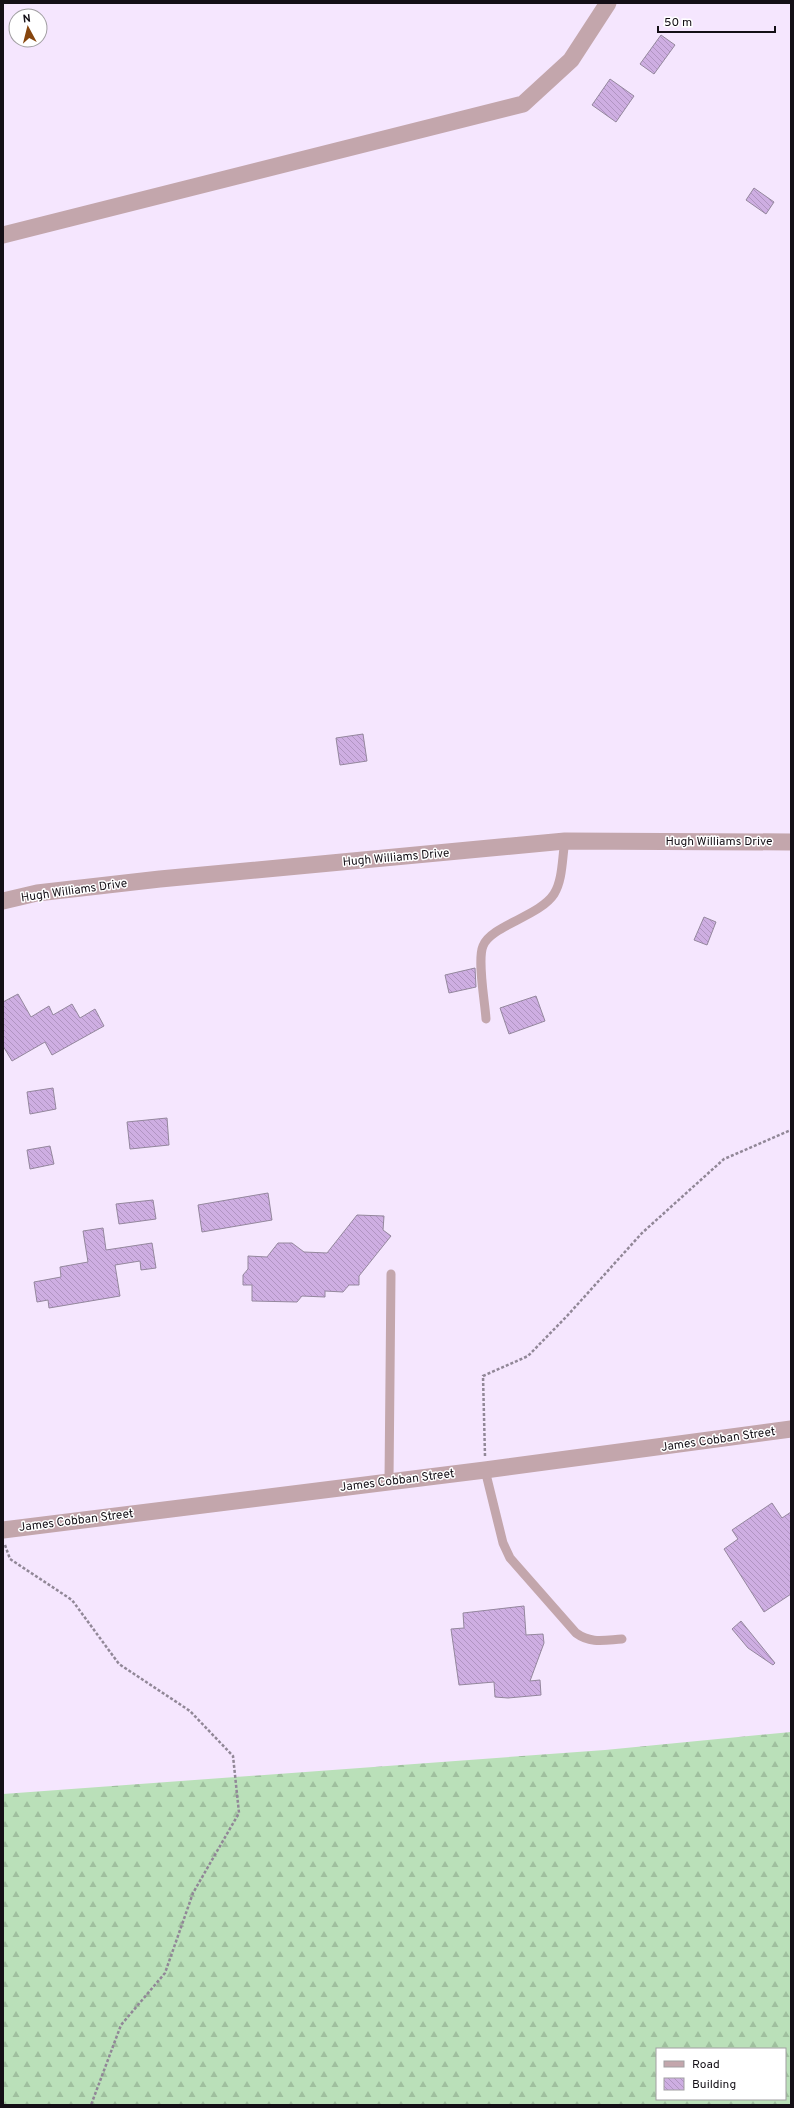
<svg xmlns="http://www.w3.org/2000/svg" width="794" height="2108" viewBox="0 0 794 2108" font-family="Overpass,sans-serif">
<defs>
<pattern id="forest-firs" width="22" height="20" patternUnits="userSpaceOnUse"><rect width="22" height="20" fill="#bae0b9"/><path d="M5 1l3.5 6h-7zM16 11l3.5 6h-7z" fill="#9fbf9e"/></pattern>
<pattern id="building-back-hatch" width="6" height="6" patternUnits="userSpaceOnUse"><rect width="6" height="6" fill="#ceaee2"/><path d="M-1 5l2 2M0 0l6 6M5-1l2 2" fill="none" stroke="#b094c1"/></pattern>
</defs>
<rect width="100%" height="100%" fill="#f5e6fe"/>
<path fill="url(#forest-firs)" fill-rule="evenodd" d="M791 1732V2105H3V1794L605 1750ZM657 2049H785V2099H657Z"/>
<g fill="url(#building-back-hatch)" stroke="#94879d">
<path d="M661 35 675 45 654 74 640 64Z"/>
<path d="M610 79 634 96 616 122 592 105Z"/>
<path d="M754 188 774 202 766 214 746 200Z"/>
<path d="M363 734 367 761 340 765 336 738Z"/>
<path d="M704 917 716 922 707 945 694 940Z"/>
<path d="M475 968 476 987 449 993 445 975Z"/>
<path d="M18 994 31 1017 49 1006 53 1015 72 1004 80 1018 95 1009 104 1026 52 1055 45 1042 12 1061 3 1046V1002Z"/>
<path d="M536 996 545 1021 509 1034 500 1008Z"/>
<path d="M53 1088 56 1109 30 1114 27 1092Z"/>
<path d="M167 1118 169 1145 130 1149 127 1122Z"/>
<path d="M50 1146 54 1164 30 1169 27 1150Z"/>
<path d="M268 1193 272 1220 202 1232 198 1205Z"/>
<path d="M153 1200 156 1219 119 1224 116 1204Z"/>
<path d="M357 1215 384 1216 383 1230 391 1236 359 1276V1285H349L343 1292 325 1291V1297L302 1296 297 1302 252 1301V1285H243V1275L248 1269V1256L267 1257 278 1243H292L304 1252 327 1253Z"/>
<path d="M103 1228 106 1250 152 1243 156 1268 141 1270 140 1261 115 1265 120 1296 49 1308 48 1300 37 1302 34 1282 61 1277 60 1267 88 1262 83 1231Z"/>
<path d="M772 1503 782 1518 791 1512V1594L764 1612 724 1549 738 1539 732 1530Z"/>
<path d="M524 1606 526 1635 543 1634 544 1643 530 1681 540 1680 541 1695 508 1698 495 1697 494 1682 459 1685 451 1629 464 1628 463 1613Z"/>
<path d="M741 1621 775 1663 773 1665 748 1648 732 1629Z"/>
</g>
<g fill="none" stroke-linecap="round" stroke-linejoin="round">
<g stroke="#918797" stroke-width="2.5" stroke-dasharray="3 2" stroke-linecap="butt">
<path d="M485 1456 483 1376 528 1356 567 1316 642 1233 724 1159 791 1130"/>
<path d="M5 1545 10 1559 72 1600 119 1664 190 1711 233 1756 239 1813 193 1893 165 1973 121 2025 91 2105"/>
</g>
<g stroke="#c3a6ac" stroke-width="9">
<path d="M486 1019C485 1002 477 960 483 946 490 926 540 916 554 894 563 880 562 857 565 841"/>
<path d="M485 1470 503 1543 510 1558 576 1633C591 1644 605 1640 622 1639"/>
<path d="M389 1480 391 1274"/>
</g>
<g stroke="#c3a6ac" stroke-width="17">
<path d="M3 235 523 104 571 60 608 3"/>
<path d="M3 901 37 893 160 879 565 841 791 842"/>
<path d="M3 1530 485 1470 791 1429"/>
</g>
</g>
<g text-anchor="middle" stroke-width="3" stroke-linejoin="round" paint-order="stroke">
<g font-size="12" fill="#140f16" stroke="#fff">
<text x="719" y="845">Hugh Williams Drive</text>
<text transform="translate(396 857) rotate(-5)" y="4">Hugh Williams Drive</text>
<text transform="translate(74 890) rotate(-8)" y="4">Hugh Williams Drive</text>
<text transform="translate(718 1439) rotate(-8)" y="4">James Cobban Street</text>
<text transform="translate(397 1480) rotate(-7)" y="4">James Cobban Street</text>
<text transform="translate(76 1520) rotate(-7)" y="4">James Cobban Street</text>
</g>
</g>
<rect width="794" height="2108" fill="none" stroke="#140f16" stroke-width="8"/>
<rect x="656" y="2048" width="130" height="52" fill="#ffffff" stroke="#a19fa2"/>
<rect x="664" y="2061" width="20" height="6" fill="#c3a6ac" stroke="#a19fa2"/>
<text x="692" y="2068" font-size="12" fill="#140f16">Road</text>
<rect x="664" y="2078" width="20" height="12" fill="url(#building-back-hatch)" stroke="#a19fa2"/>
<text x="692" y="2088" font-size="12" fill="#140f16">Building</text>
<g transform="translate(28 28) rotate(353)"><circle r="19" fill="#ffffff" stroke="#a19fa2"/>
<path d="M0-3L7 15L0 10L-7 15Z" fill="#86450e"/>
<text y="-6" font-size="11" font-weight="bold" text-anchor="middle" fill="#140f16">N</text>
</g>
<path d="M658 26v6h117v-6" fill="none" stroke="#140f16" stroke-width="2"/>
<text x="664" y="26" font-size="12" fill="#140f16" stroke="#ffffff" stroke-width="3" paint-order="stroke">50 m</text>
</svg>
